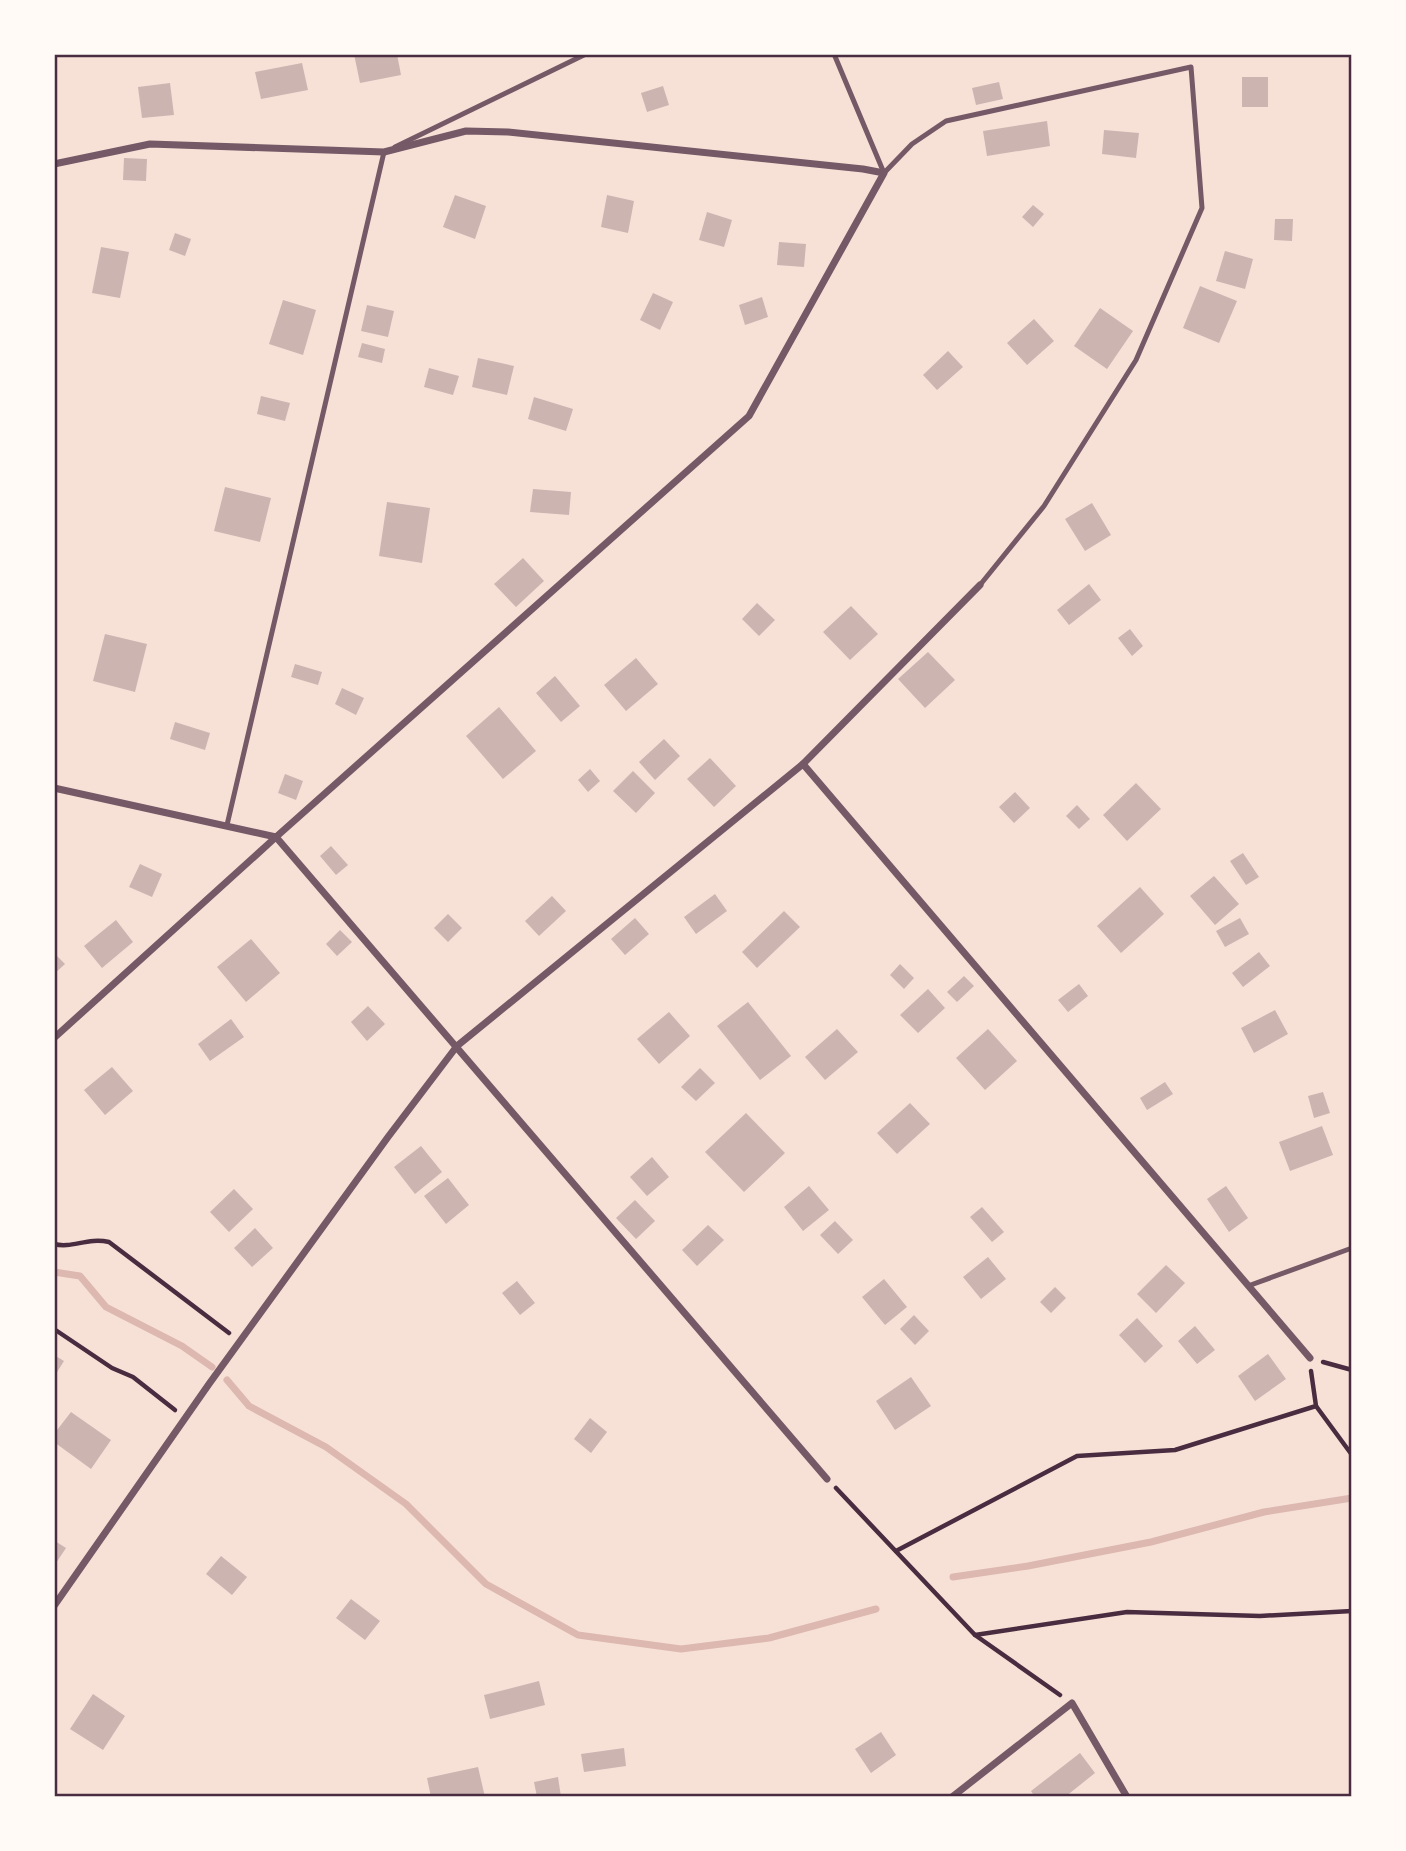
<svg xmlns="http://www.w3.org/2000/svg" width="1406" height="1851" viewBox="0 0 1406 1851" font-family="Arial,sans-serif">
<rect width="100%" height="100%" fill="#f7e1d7"/>
<g fill="none" stroke-linecap="round" stroke-linejoin="round">
<g stroke="#dcb8b0" stroke-width="7">
<path d="M54 1272 80 1276 106 1307 182 1346 212 1367"/>
<path d="M227 1380 249 1406 326 1447 406 1504 486 1584 578 1635 681 1649 769 1638 876 1609"/>
<path d="M953 1577 1028 1566 1151 1542 1264 1512 1352 1498"/>
</g>
</g>
<g fill="#ccb4b1">
<path d="M354 54H397L401 75 360 83Z"/>
<path d="M302 63 308 90 261 99 255 72Z"/>
<rect x="1242" y="77" width="26" height="30"/>
<path d="M999 82 1003 99 976 105 972 88Z"/>
<path d="M170 83 174 115 142 118 138 87Z"/>
<path d="M663 86 669 105 647 112 641 93Z"/>
<path d="M1047 121 1050 146 987 156 983 131Z"/>
<path d="M1104 130 1139 133 1136 158 1102 154Z"/>
<path d="M124 158 147 159 146 181 123 180Z"/>
<path d="M455 195 486 206 475 239 443 227Z"/>
<path d="M607 195 634 201 628 233 601 227Z"/>
<path d="M1033 205 1044 214 1033 227 1022 217Z"/>
<path d="M707 212 732 220 724 247 699 240Z"/>
<path d="M1275 219H1293L1292 241 1274 240Z"/>
<path d="M175 233 191 239 185 256 169 250Z"/>
<path d="M779 242 806 244 804 267 777 265Z"/>
<path d="M101 247 129 252 120 298 92 293Z"/>
<path d="M1225 251 1253 259 1245 289 1216 281Z"/>
<path d="M1200 286 1237 301 1219 343 1183 328Z"/>
<path d="M653 293 673 302 660 330 640 320Z"/>
<path d="M762 297 768 317 745 325 739 305Z"/>
<path d="M283 300 316 310 303 355 269 344Z"/>
<path d="M367 305 394 311 388 337 361 331Z"/>
<path d="M1100 308 1133 331 1107 369 1074 346Z"/>
<path d="M1034 319 1054 341 1027 365 1007 343Z"/>
<path d="M362 343 385 349 382 363 358 357Z"/>
<path d="M948 351 963 367 937 390 923 375Z"/>
<path d="M478 358 514 366 507 395 472 387Z"/>
<path d="M429 368 459 376 453 395 424 387Z"/>
<path d="M261 396 290 403 285 421 257 414Z"/>
<path d="M534 397 573 409 566 431 528 419Z"/>
<path d="M225 487 271 498 260 542 214 531Z"/>
<path d="M533 489 571 492 569 515 530 512Z"/>
<path d="M387 502 430 508 422 563 379 556Z"/>
<path d="M1092 503 1111 535 1085 551 1065 519Z"/>
<path d="M523 558 544 581 516 607 494 584Z"/>
<path d="M1089 584 1101 600 1069 625 1057 610Z"/>
<path d="M757 603 775 620 759 636 742 619Z"/>
<path d="M851 606 878 634 850 660 823 632Z"/>
<path d="M1130 629 1143 646 1132 656 1118 638Z"/>
<path d="M105 634 147 644 135 692 93 681Z"/>
<path d="M928 652 955 680 925 708 898 679Z"/>
<path d="M636 658 658 684 626 711 604 685Z"/>
<path d="M295 664 322 672 318 685 291 677Z"/>
<path d="M555 676 580 706 561 722 536 693Z"/>
<path d="M342 688 364 698 356 715 335 704Z"/>
<path d="M499 707 536 751 503 779 466 736Z"/>
<path d="M175 722 210 733 205 750 170 739Z"/>
<path d="M664 739 680 756 655 780 639 762Z"/>
<path d="M710 758 736 786 714 807 687 779Z"/>
<path d="M590 769 600 781 588 792 578 780Z"/>
<path d="M633 771 655 793 636 813 613 791Z"/>
<path d="M285 774 303 781 296 800 278 793Z"/>
<path d="M1136 783 1161 809 1127 841 1103 815Z"/>
<path d="M1015 792 1030 808 1014 823 999 807Z"/>
<path d="M1077 805 1090 819 1079 829 1066 816Z"/>
<path d="M331 846 348 865 336 875 320 856Z"/>
<path d="M1243 853 1259 877 1246 885 1230 861Z"/>
<path d="M140 864 162 874 152 897 129 887Z"/>
<path d="M1214 876 1239 904 1215 925 1190 896Z"/>
<path d="M1140 887 1164 914 1121 953 1097 926Z"/>
<path d="M715 894 727 911 696 934 684 917Z"/>
<path d="M552 896 566 911 539 936 525 921Z"/>
<path d="M784 911 800 927 757 968 742 952Z"/>
<path d="M448 914 462 928 448 942 434 928Z"/>
<path d="M635 918 649 934 625 955 611 939Z"/>
<path d="M1240 918 1249 934 1225 947 1216 931Z"/>
<path d="M116 920 133 942 102 968 84 946Z"/>
<path d="M340 930 352 942 337 956 326 944Z"/>
<path d="M251 939 280 973 246 1002 217 967Z"/>
<path d="M1259 952 1270 966 1243 987 1232 973Z"/>
<path d="M54 953 65 964 54 974Z"/>
<path d="M900 964 914 978 904 989 890 975Z"/>
<path d="M964 976 974 986 957 1002 947 992Z"/>
<path d="M1079 984 1088 996 1068 1012 1058 1000Z"/>
<path d="M928 989 945 1008 918 1033 900 1015Z"/>
<path d="M748 1002 791 1056 760 1080 717 1026Z"/>
<path d="M368 1006 385 1024 367 1041 351 1022Z"/>
<path d="M1275 1010 1288 1034 1254 1053 1241 1028Z"/>
<path d="M669 1012 690 1036 659 1064 637 1039Z"/>
<path d="M231 1019 244 1037 210 1061 198 1044Z"/>
<path d="M837 1029 858 1052 825 1080 805 1057Z"/>
<path d="M988 1029 1017 1061 985 1090 956 1058Z"/>
<path d="M112 1067 133 1091 105 1115 84 1090Z"/>
<path d="M700 1068 715 1083 696 1101 681 1087Z"/>
<path d="M1165 1082 1173 1094 1147 1110 1140 1098Z"/>
<path d="M1323 1092 1330 1113 1314 1118 1308 1096Z"/>
<path d="M910 1103 930 1124 897 1154 877 1133Z"/>
<path d="M746 1113 785 1153 744 1192 705 1152Z"/>
<path d="M1322 1126 1333 1155 1290 1171 1279 1142Z"/>
<path d="M421 1146 442 1172 415 1194 394 1167Z"/>
<path d="M652 1157 669 1177 647 1196 630 1177Z"/>
<path d="M448 1178 469 1205 446 1224 424 1196Z"/>
<path d="M809 1186 829 1210 803 1231 784 1207Z"/>
<path d="M1226 1186 1248 1218 1229 1232 1207 1199Z"/>
<path d="M234 1189 253 1209 229 1232 210 1212Z"/>
<path d="M635 1200 655 1221 636 1239 616 1218Z"/>
<path d="M982 1207 1004 1232 992 1242 970 1217Z"/>
<path d="M835 1221 853 1240 838 1254 820 1235Z"/>
<path d="M708 1225 724 1240 697 1266 682 1250Z"/>
<path d="M255 1228 273 1248 252 1267 234 1248Z"/>
<path d="M988 1257 1006 1279 981 1299 963 1277Z"/>
<path d="M1166 1265 1185 1283 1156 1313 1137 1294Z"/>
<path d="M884 1279 907 1307 885 1325 862 1297Z"/>
<path d="M517 1281 535 1303 520 1315 502 1293Z"/>
<path d="M1055 1287 1066 1298 1051 1313 1040 1302Z"/>
<path d="M914 1315 929 1331 915 1345 900 1329Z"/>
<path d="M1137 1318 1163 1346 1145 1363 1119 1335Z"/>
<path d="M1195 1326 1215 1350 1197 1364 1178 1341Z"/>
<path d="M1268 1354 1286 1379 1255 1401 1238 1376Z"/>
<path d="M54 1355 64 1361 54 1377Z"/>
<path d="M911 1377 931 1406 895 1430 876 1401Z"/>
<path d="M71 1412 111 1440 91 1469 54 1442V1434Z"/>
<path d="M590 1418 607 1432 591 1453 574 1439Z"/>
<path d="M55 1541 66 1548 54 1566V1542Z"/>
<path d="M221 1556 247 1577 232 1595 206 1574Z"/>
<path d="M351 1599 380 1621 365 1640 336 1618Z"/>
<path d="M539 1681 545 1705 490 1719 484 1695Z"/>
<path d="M93 1694 125 1716 103 1750 70 1729Z"/>
<path d="M881 1732 896 1755 871 1773 855 1749Z"/>
<path d="M624 1748 626 1766 584 1772 581 1754Z"/>
<path d="M1080 1753 1095 1773 1065 1797H1035L1031 1791Z"/>
<path d="M478 1767 485 1797H431L427 1778Z"/>
<path d="M558 1777 561 1797H537L534 1782Z"/>
</g>
<g fill="none" stroke-linecap="round" stroke-linejoin="round">
<g stroke="#4a2c40" stroke-width="4.5">
<path d="M54 1244C72 1249 87 1237 109 1242L229 1333"/>
<path d="M54 1329 112 1368 133 1377 175 1410"/>
<path d="M1323 1362 1352 1370"/>
<path d="M1316 1406 1352 1455"/>
<path d="M836 1488 975 1635 1060 1695"/>
<path d="M896 1551 1077 1456 1175 1450 1316 1406 1311 1371"/>
<path d="M975 1635 1127 1612 1260 1616 1352 1611"/>
</g>
<g stroke="#755966" stroke-width="5">
<path d="M834 54 884 173 912 144 946 121 1191 67 1202 208 1136 360 1044 506 980 585"/>
<path d="M395 147 586 54"/>
<path d="M227 825 384 152 386 151"/>
<path d="M1248 1286 1352 1248"/>
</g>
<g stroke="#755966" stroke-width="7">
<path d="M54 164 150 144 384 152 466 131 508 132 863 169 884 173 749 416 276 837 54 1038"/>
<path d="M803 764 1310 1358"/>
<path d="M54 788 276 837"/>
<path d="M276 837 827 1479"/>
<path d="M54 1606 209 1384 388 1137 457 1046 803 764 980 585"/>
<path d="M952 1797 1072 1703 1127 1797"/>
</g>
</g>
<rect width="1406" height="1851" fill="none" stroke="#fffaf5" stroke-width="112"/>
<rect x="56" y="56" width="1294" height="1739" fill="none" stroke="#4a2c40" stroke-width="2.5"/>
</svg>
